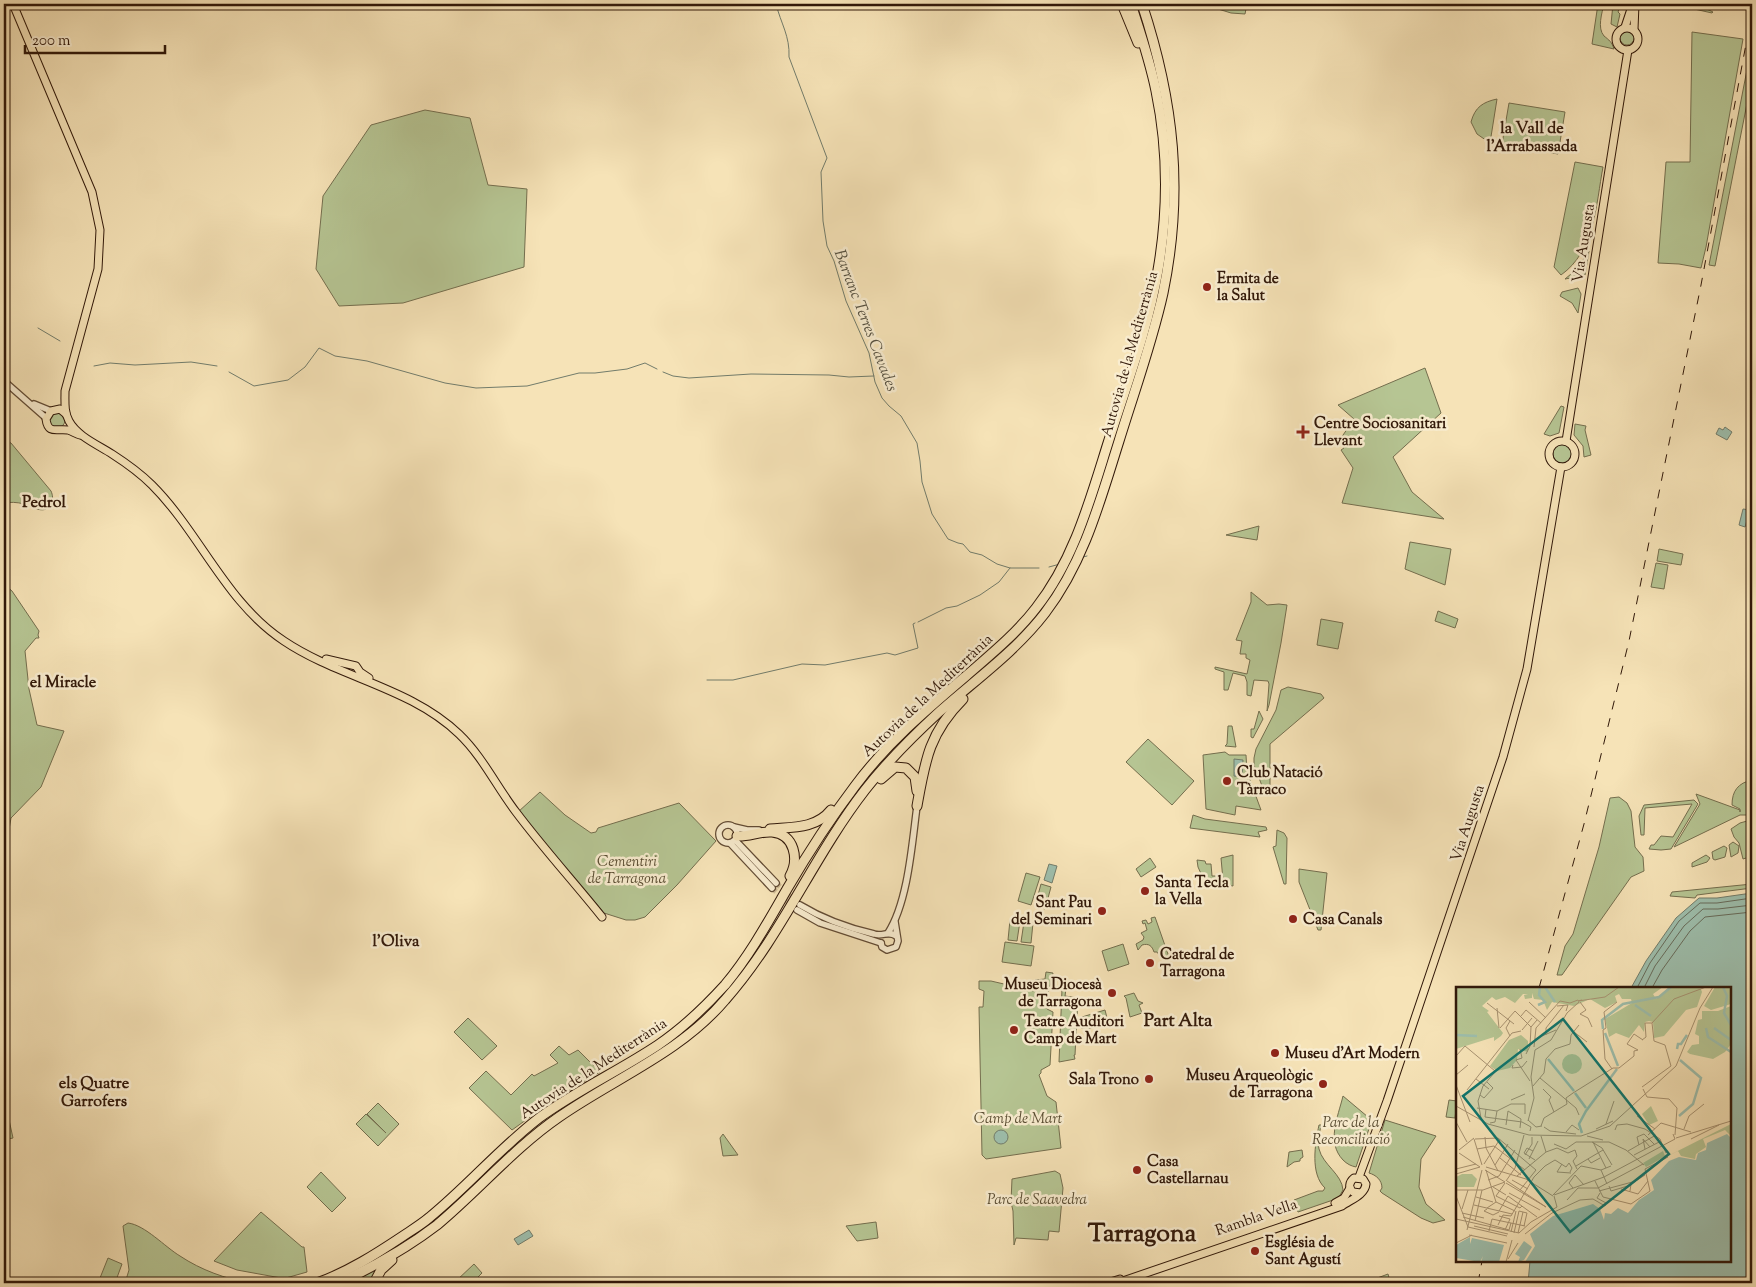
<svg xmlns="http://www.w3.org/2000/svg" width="1756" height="1287" viewBox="0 0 1756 1287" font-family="'Sorts Mill Goudy',serif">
<rect width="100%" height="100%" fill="#f6e3b7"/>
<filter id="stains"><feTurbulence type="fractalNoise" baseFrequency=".004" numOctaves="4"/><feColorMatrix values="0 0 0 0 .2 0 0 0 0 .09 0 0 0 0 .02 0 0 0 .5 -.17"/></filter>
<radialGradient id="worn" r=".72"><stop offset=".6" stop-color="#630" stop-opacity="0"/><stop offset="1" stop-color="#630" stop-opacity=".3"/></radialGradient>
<g fill="#b6c593" stroke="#746e4e">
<path d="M1202 4H1247L1245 14 1231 13Z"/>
<path d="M1598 4H1604C1602 13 1597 28 1604 36 1609 40 1612 42 1614 49L1592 44Z"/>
<path d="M1613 4H1621L1618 12 1620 14 1617 27 1611 24Z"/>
<path d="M1672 4H1696L1713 12 1712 13Z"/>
<circle cx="1627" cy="38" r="7"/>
<path d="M1692 32 1743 39 1706 247 1701 268 1679 264 1658 263 1666 162H1690Z"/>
<path d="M1752 44V78L1715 266 1709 265Z"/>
<path d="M1497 99 1490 143 1477 134 1471 122C1475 107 1483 102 1497 99Z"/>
<path d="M1509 103 1565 112 1558 154 1502 144Z"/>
<path d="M425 110 470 118 488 185 527 189 524 267 403 303 339 306 316 269 323 196 371 125Z"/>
<path d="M1575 162 1603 167C1596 204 1595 251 1561 275L1554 267Z"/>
<path d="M1589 251 1585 275H1581L1580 273 1575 274 1576 277 1565 279 1577 269Z"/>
<path d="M1578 288 1581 294 1578 313 1572 303 1560 296 1562 292Z"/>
<path d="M1425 368 1441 413 1393 457 1412 492 1444 519 1342 503 1353 468 1341 450 1344 448 1341 438 1354 419 1338 405Z"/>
<path d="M1561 406 1564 407 1559 433 1550 436 1544 434Z"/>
<circle cx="57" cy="420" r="8"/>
<path d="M1575 424 1586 426 1585 430 1591 455 1584 457 1583 446 1574 435Z"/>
<path d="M4 440 11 443 51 491C53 496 53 498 51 503 46 516 33 507 24 504 17 502 10 502 4 503Z"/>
<circle cx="1563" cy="454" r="10"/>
<path d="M1259 526 1257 540 1226 535Z"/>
<path d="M1410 542 1451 549 1445 585 1405 569Z"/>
<path d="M1659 549 1683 554 1681 565 1657 561Z"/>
<path d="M1656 563 1668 565 1664 589 1651 587Z"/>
<path d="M4 584 12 591 39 631 38 635 39 638H36L25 651 29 689 37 725 64 731 41 787 11 818 4 858Z"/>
<path d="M1251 592 1267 605 1279 604 1287 605 1281 643 1269 705 1267 711 1269 684 1268 681 1254 680 1251 696 1247 695V682L1245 676 1233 673 1228 690H1224V672L1215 669V667L1247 674 1250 660 1246 658V654H1240L1242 641 1236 640 1251 602Z"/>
<path d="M1438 611 1458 619 1455 628 1435 621Z"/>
<path d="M1321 619 1343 623 1338 649 1317 645Z"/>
<path d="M1288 687 1321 694 1324 698 1270 744V786L1264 791 1254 765V758L1256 749 1276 710 1281 690Z"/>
<path d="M1259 711 1263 719 1253 738 1251 737V729H1254Z"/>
<path d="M1228 726H1232L1236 747 1225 746 1227 744Z"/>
<path d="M1148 739 1194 781 1172 805 1126 762Z"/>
<path d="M1225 752 1229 755H1246L1247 772 1261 810 1236 806 1235 815 1206 809 1203 755Z"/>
<path d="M1752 780V815H1740L1674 847 1700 804 1696 794 1740 810V812V809L1732 805C1732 791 1738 783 1752 780Z"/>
<path d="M540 792 565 815 591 833 596 832 598 828 679 803 716 841 677 885 645 917 635 920H626L604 913 518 812Z"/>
<path d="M1619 797 1627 803 1631 811 1635 847 1643 857 1644 871 1631 877 1562 975H1557L1565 946 1573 934 1599 847 1610 798Z"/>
<path d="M1694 800 1698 804 1671 849 1661 850 1649 849 1651 845H1654L1661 836 1673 837 1692 804 1645 808 1644 835H1641L1639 816 1644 805Z"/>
<path d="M1193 815 1205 819 1266 827 1267 830 1258 832 1260 837 1190 828Z"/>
<path d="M1747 821 1752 822V856L1743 859 1739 843 1734 837 1731 829 1740 823Z"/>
<path d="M1277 830 1284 833 1287 838 1286 884H1284L1273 847 1276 846Z"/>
<path d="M1733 842 1739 846 1738 853 1731 857 1729 845Z"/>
<path d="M1724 846 1727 848 1725 857 1715 860 1713 859 1712 852Z"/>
<path d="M1233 855V886L1226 885 1225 880H1223L1221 858Z"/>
<path d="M1706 855 1710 858 1707 862 1692 867V863Z"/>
<path d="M1150 858 1156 867 1141 877 1136 869Z"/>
<path d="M1197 860 1205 861 1206 864H1211L1212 876H1217V885L1207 887 1198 867Z"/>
<path d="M1299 869 1327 873 1321 930H1318L1299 882Z"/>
<path d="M1026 873 1040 877 1031 905 1018 901Z"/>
<path d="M1041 884 1051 887 1045 909 1035 906Z"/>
<path d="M1752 884V888L1697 895 1695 898 1670 896 1672 892Z"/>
<path d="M1155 917 1169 957 1165 960 1162 959 1157 952H1154C1152 946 1149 943 1142 945L1138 950 1136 944 1143 940 1144 937 1141 933 1147 930 1145 923 1143 924 1142 921 1146 920 1148 924 1152 922 1151 918Z"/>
<path d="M1010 920 1020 921 1017 941 1008 940Z"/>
<path d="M1024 922 1033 923 1031 943 1021 942Z"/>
<path d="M1005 942 1034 946 1031 966 1002 962Z"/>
<path d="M1123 944 1129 964 1108 971 1102 951Z"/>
<path d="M1046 972 1053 973 1049 991 1041 998 1047 1009 1053 1012 1050 1065 1041 1070V1073L1039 1075 1047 1096 1056 1102 1061 1148 986 1159 982 1155 979 1007H983L984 991 979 989V981H991L1034 991 1035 980 1045 979Z"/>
<path d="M1062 989H1066L1065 996 1078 998 1075 1055H1074L1075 1059 1059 1062Z"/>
<path d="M1134 993 1138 1001 1143 1003 1139 1005 1142 1013 1130 1017 1126 998 1124 996Z"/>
<path d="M1105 1010 1108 1022 1085 1030V1028H1081L1082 1017Z"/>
<path d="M468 1018 497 1046 482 1060 454 1032Z"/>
<path d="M559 1046 569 1055 578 1050 600 1072 555 1099 512 1130 469 1088 486 1071 511 1095 532 1074 534 1076 558 1063 550 1055Z"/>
<path d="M1343 1096 1368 1117V1119L1372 1120 1356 1167C1351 1166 1347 1164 1343 1160 1326 1142 1338 1117 1343 1096Z"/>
<path d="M4 1097 13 1138 4 1140Z"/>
<path d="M1449 1100 1457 1101 1455 1118 1446 1117Z"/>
<path d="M378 1103 399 1124 378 1146 356 1124 366 1114 386 1133 367 1114Z"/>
<path d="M1385 1120 1436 1136 1421 1159 1419 1187 1426 1204 1445 1220 1433 1223 1421 1218 1382 1193 1380 1191 1382 1188C1382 1180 1376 1175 1369 1173Z"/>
<path d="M1319 1125H1321C1320 1132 1317 1141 1319 1149 1323 1165 1342 1174 1343 1190L1339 1197 1336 1199 1298 1212 1294 1200 1318 1191H1323L1325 1188C1310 1174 1315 1144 1319 1125Z"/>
<path d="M723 1134 738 1155 723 1156 720 1138Z"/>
<path d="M1302 1150 1303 1157 1300 1159V1161L1294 1162 1287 1167 1289 1152Z"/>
<path d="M1055 1171 1060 1174 1063 1188 1059 1232 1049 1231 1048 1240 1016 1238 1014 1245 1013 1211 1011 1202 1012 1179Z"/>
<path d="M321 1172 346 1198 332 1212 307 1187Z"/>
<path d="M261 1212 302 1247H304L307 1272 286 1278H281L237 1270 214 1261Z"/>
<path d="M876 1222 878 1238 857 1241 846 1226Z"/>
<path d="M128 1223C145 1225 165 1247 180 1256 201 1270 226 1279 250 1283H147V1279L144 1278 135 1283H125L129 1270 123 1226Z"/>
<path d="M108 1258 122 1264 115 1283H98Z"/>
<path d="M474 1264 482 1273 472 1283H458L456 1281Z"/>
<path d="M378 1268 371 1283H348Z"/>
<path d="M1388 1274 1390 1281 1385 1283H1374L1372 1280Z"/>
</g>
<g fill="#9dbeac" stroke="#727c6b">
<path d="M1725 427 1732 432 1727 440 1716 434 1719 428 1723 430Z"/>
<path d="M1743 509 1750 510 1745 527 1739 525Z"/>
<path d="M1234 759 1243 760 1242 777 1234 776Z"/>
<path d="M1049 864 1057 866 1052 883 1044 880Z"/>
<path d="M1752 893V1283H1528L1530 1261H1730V988H1631L1646 961 1676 918 1699 898H1717Z"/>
<circle cx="1001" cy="1137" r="7"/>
<path d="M529 1230 533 1236 518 1245 514 1239Z"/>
</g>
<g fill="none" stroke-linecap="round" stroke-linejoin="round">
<g stroke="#676b5a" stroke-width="1">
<path d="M1637 988 1650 963 1679 921 1700 903H1717L1752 898"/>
<path d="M1644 988 1655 966 1684 926 1703 909H1718L1752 905"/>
<path d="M1652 988 1662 970 1690 931 1705 917 1752 912"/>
</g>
<g stroke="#727c6b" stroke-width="1">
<path d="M776 4C781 24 790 36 789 57L827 158 821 172 823 221 827 246 834 261 846 301 869 353 875 382 882 398 889 406 901 416 917 443 920 461 922 482 932 514 948 539 958 543 963 544 970 552 982 555 997 564 1010 568H1039"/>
<path d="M38 328 60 341"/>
<path d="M94 366 110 363 135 365 191 362 217 366"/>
<path d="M229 372 254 386 288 380 305 367 319 348 335 356 367 361 445 383 476 388 527 386 579 373H595L627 369 645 363 657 369"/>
<path d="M663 372 673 376 689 378 751 374 829 375 849 377 874 376"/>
<path d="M1083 557 1087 556"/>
<path d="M1049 567 1060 564"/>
<path d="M918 622 946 608 957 606 980 595 999 582 1010 568"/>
<path d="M707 680H733L802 664 825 665 887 653 895 655 918 648 913 624 915 623"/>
</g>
<g stroke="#cfba94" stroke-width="5.5" stroke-dasharray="5.5 3" stroke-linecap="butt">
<path d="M776 883 796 902"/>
<path d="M772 888 792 906"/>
</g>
<defs>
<g id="minor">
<path d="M4 381 46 418"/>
<path d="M34 404 51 411"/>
<circle cx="728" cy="834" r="9"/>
<path d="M734 827 747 830H759"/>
<path d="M735 840 776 883"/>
<path d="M730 843 772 888"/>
<path d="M800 905C823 919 848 928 874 934 883 937 889 930 896 936"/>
<path d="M797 910 820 923 881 943"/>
<path d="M888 933C908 902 912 844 917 806"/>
<path d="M881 943 882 947 887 950 896 947 898 941 895 922"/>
</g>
<g id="major">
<path d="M13 4 92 192 100 230 98 269 65 391C65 402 64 412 69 421 77 436 98 445 112 454 126 463 140 473 152 485 200 533 226 603 284 641 339 678 410 687 459 734 483 757 496 786 516 812 543 848 574 882 602 917"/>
<path d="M1625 27 1632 6"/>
<circle cx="1627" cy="39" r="11"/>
<path d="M1634 29 1635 4"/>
<path d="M66 414 60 409 51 411 46 419C48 435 57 428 68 430 72 431 76 434 80 435"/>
<circle cx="1562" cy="454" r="13"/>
<path d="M1566 441 1628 50"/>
<path d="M326 659 356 666 360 672 369 678"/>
<path d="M1359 1177 1387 1101 1503 757 1527 669 1561 467"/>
<path d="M1335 1203 1344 1198 1350 1188"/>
<path d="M1107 1283 1120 1279"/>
<path d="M1117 1283 1342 1206C1350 1200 1365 1195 1366 1184L1363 1179 1354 1178C1349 1182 1348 1188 1353 1192L1361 1193"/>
</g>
<g id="highway">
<path d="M1122 4 1138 43"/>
<path d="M881 779 895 767 906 768 915 777 917 791"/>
<path d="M917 806C925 761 929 733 963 699"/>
<path d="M770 829C792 827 816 829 831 810"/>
<path d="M737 836C748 837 760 831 772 832 795 834 799 860 790 876"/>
<path d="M317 1283C348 1272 376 1254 403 1236 412 1230 422 1224 430 1217 468 1186 500 1148 539 1118 577 1090 619 1071 658 1045 683 1028 705 1007 725 985 750 955 768 922 787 889 808 853 830 819 855 786 886 744 926 710 966 676 990 655 1016 634 1036 608 1074 560 1090 500 1108 443 1126 386 1148 329 1158 270 1168 212 1168 149 1156 91 1150 61 1140 32 1131 4"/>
<path d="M339 1283C373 1267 407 1248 437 1225 479 1190 514 1148 559 1117 615 1078 680 1053 725 1000 781 937 813 857 865 790 887 762 912 737 938 713 975 680 1015 652 1045 613 1084 562 1100 501 1119 441 1134 392 1152 343 1163 293 1184 192 1174 101 1142 4"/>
<path d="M374 1283 381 1270 392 1260"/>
</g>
</defs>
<use href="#minor" stroke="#624b34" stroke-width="8"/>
<use href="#major" stroke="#311809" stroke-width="9"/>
<use href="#highway" stroke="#311809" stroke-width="11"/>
<use href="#minor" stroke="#f9edd0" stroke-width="5.5"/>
<use href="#major" stroke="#f6e3b7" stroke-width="7"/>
<use href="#highway" stroke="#f6e3b7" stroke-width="9"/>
<g stroke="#311809" stroke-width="1" stroke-dasharray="9 9" stroke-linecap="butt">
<path d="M1539 988 1584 824 1629 641 1701 285 1752 12"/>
<path d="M1478 1283 1482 1261"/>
</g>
</g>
<g fill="#8f2418" stroke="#f9edd0" stroke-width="2">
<circle cx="1207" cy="287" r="5"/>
<path d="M1300.5 424.5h5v5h5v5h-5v5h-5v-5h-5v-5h5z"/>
<circle cx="1227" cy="781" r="5"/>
<circle cx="1145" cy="891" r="5"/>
<circle cx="1102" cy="911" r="5"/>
<circle cx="1293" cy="919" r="5"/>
<circle cx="1150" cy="963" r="5"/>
<circle cx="1112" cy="993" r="5"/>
<circle cx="1014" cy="1030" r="5"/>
<circle cx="1275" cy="1053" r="5"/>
<circle cx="1149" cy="1079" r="5"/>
<circle cx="1323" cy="1084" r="5"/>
<circle cx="1137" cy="1170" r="5"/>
<circle cx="1255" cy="1251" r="5"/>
</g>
<g text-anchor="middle" stroke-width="5" stroke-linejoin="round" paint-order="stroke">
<g font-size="15" fill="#311809" stroke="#f9edd0">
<text transform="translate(1583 243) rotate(-81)" y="5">Via Augusta</text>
<text transform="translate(1129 354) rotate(-74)" y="5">Autovia de la Mediterrània</text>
<text transform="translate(927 695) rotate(-43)" y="5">Autovia de la Mediterrània</text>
<text transform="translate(1467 823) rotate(-72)" y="5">Via Augusta</text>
<text transform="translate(593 1068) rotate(-33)" y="5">Autovia de la Mediterrània</text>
<text transform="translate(1256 1217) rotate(-19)" y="5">Rambla Vella</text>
</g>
<g font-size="15" font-weight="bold" fill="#311809" stroke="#f9edd0" text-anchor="start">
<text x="1217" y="283">Ermita de<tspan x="1217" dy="17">la Salut</tspan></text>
<text x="1314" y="428">Centre Sociosanitari<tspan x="1314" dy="17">Llevant</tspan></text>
<text x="1237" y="777">Club Natació<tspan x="1237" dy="17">Tàrraco</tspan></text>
<text x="1155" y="887">Santa Tecla<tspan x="1155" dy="17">la Vella</tspan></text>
<text x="1092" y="907" text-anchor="end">Sant Pau<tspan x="1092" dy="17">del Seminari</tspan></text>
<text x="1303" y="924">Casa Canals</text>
<text x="1160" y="959">Catedral de<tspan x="1160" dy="17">Tarragona</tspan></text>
<text x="1102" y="989" text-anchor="end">Museu Diocesà<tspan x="1102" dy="17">de Tarragona</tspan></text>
<text x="1024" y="1026">Teatre Auditori<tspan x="1024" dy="17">Camp de Mart</tspan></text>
<text x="1285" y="1058">Museu d'Art Modern</text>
<text x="1313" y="1080" text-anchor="end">Museu Arqueològic<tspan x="1313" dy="17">de Tarragona</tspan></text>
<text x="1139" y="1084" text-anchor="end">Sala Trono</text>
<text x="1147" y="1166">Casa<tspan x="1147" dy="17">Castellarnau</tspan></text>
<text x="1265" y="1247">Església de<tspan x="1265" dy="17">Sant Agustí</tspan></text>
</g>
<g font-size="15" font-style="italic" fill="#594c32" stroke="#f9edd0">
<text x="627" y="866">Cementiri<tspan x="627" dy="17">de Tarragona</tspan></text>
<text x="1018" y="1123">Camp de Mart</text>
<text x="1351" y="1127">Parc de la<tspan x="1351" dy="17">Reconciliació</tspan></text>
<text x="1037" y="1204">Parc de Saavedra</text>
</g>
<g font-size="16" font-weight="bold" fill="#311809" stroke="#f9edd0">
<text x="1532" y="133">la Vall de<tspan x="1532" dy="18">l'Arrabassada</tspan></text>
<text x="44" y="507">Pedrol</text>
<text x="63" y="687">el Miracle</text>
<text x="396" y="946">l'Oliva</text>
<text x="94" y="1088">els Quatre<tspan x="94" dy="18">Garrofers</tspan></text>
</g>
<g font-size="16" font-style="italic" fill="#575242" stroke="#f9edd0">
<text transform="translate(867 320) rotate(69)" y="6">Barranc Terres Cavades</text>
</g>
<g font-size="18" font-weight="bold" fill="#311809" stroke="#f9edd0">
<text x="1178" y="1026">Part Alta</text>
</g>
<g font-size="25" font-weight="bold" fill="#311809" stroke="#f9edd0">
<text x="1142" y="1241">Tarragona</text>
</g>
</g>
<g transform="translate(1456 987)">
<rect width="275" height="275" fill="#f6e3b7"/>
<path d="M0 0H207L197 7 200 12 214 0H244L246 5 241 20 230 23 208 49 198 51 197 35 193 34 189 35 188 45 183 38 173 51 160 46 153 50 149 32 176 16 175 12H166L163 7 159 9 161 15 149 21 134 12 118 19 96 15 91 23 87 13 78 12 76 6V11L69 12 68 8 72 7H67L59 16 49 10 40 13 36 10 26 19 33 24 31 25 47 46 45 49 38 54V50L0 62ZM259 0H275V17L255 23 248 19ZM275 19V57L269 65 257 72 234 67 231 65 236 58 243 57V49L239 47 242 33 246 32V24H262ZM65 48 72 54V65L62 62 61 73 54 81 41 84 34 79 53 53ZM106 77a10 10 0 1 1 20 0a10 10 0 1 1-20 0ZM195 119 202 134 193 138 186 127ZM275 137V149L269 143 247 152 250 160 240 167 239 172 225 169 222 164 190 180 187 176 207 164 209 169 196 177ZM6 187H16L21 192 18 200H0V190Z" fill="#b6c593"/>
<path d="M271 147 275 151V275H69L79 259 74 247 97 229 137 217 144 222 148 233 149 226 155 227 162 221 172 226 183 213 198 203 195 193 213 174 223 170 240 173 242 166 250 163 251 156ZM14 250V257L16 251 48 258 43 275H25L27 269 24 275 0 271V258ZM68 254 76 260 68 273 62 275 64 270 59 267Z" fill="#9dbeac"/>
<path fill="none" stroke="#9dbeac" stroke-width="2.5" d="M89 0 99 15M267 0 271 9 268 26 275 38M82 18 89 15 83 8 84 0M179 18 195 29M250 41 252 50 275 65M258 41 275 53M147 42 146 33 167 17 203 10 215 0M149 46 162 79M0 48 21 49M221 62 222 57H225L231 48M92 72 118 104M119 106 130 121M223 129 237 117 245 91 224 73M126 146 123 137 130 124 161 82"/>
<path fill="none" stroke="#a79271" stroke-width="1" d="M126 13 122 14 149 10 163 0M73 15 90 31M124 15 130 23 124 27 132 31 136 40M31 16 58 37M101 19 112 18 110 24M41 21 43 41M65 29 70 23 85 36M196 36 218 12 250 0M44 41 59 24 75 40M66 43 76 31M118 45 131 55M90 48V41L108 18M54 49 50 41 54 34M79 52 100 43M186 53 190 50 189 36H196M78 60 80 41 104 14 114 16 122 13M64 62 66 71 60 73 74 94M70 67 74 59 75 40 81 33M0 69 9 59 39 84M57 78 56 81 66 80 71 74M156 82 149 72 147 43 150 41 148 25 161 15M0 88 12 78M84 91 120 121 123 128M20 92 33 102M0 98 14 135M77 99 88 86 90 72 99 62 114 57 115 48 123 38M186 100 215 79 209 58 198 54 196 36M87 102 95 110 93 113 98 125M187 102 191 110 213 112 221 121 219 148M11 103 56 46 65 44M24 108 28 111 37 101 31 95M55 113 69 107M0 119 32 137 73 148 125 149 154 139 220 79 244 21 257 0M21 121 41 124 39 135 34 136M30 122 29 130 66 135 75 140 74 144M41 124 55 117H69V127M181 129 199 142M25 131 22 114 27 99 39 85M72 133 80 140 86 139M72 134 78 111 75 90 79 63 95 53 111 26 123 15M0 135 11 155M150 137 158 114M50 138 52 124 65 132 64 141M85 139 88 131 111 117 110 111 117 106 157 81H163L178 69V64L182 63 171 57 178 47 187 53M88 140 94 144 120 147M140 142 157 134M228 142 233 129 248 117M159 143 161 138 171 137 189 142 204 152 210 166M110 145 116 138 123 143M192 148 205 136 235 145M85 149 90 165M131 149 147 153M29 150 30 161 42 184M220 151 275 134M18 152 26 178M19 152 42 151 80 183 64 203M235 152 263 138M136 155 146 161 156 178M137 155 150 181M153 155 170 163 188 178M98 157 110 162 120 155H153M183 158 181 150 188 147 198 157M21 162 38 159 69 183M189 162 187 152 194 160M3 163 18 151M77 164 71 161 68 166 79 173M172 164 200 148M90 165 101 161 112 166 119 163 121 169 117 174 121 182M3 166 24 180M69 168 76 157V150M178 168 205 154M44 171 65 188M73 172 82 154M132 172 135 176 144 171M28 177 44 152M106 177 101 185 115 186M39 178 52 157M120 179 147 163M30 180 70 192 97 209M0 182 20 177M29 183 49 195M30 183 40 215M145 183 151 197M0 187 24 180M61 189 90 165M32 193 43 189 59 163M56 193 72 202M50 194 59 181 68 148M139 194 147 210 175 217 194 204 189 182 212 170M50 196 90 220 51 194M153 199 155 204 175 198M37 200 50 208M117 201 113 196 119 188 128 198M165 202 182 207 192 194M0 203H27L49 195M143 204 180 194M174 204 175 197 189 188M53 206 84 223M97 208 125 179 145 183 155 179M98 208 148 190 219 152 217 147M0 209 12 240M40 209 64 221 66 219M40 209 49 196M20 210 37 215M111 213 122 201H142L187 177M124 213 137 212 149 219 150 216 141 211 144 206M18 218 56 227M31 221 40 215 59 224M6 222 12 203M31 222 28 224 37 228 43 225M43 224 52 209 81 230M6 226 28 231M43 229 54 232 49 243M7 230 53 243 55 236M0 232 63 246M19 234 26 203M42 238 47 228 55 229 78 190 89 179 99 173 110 180 113 176 116 181 114 185M18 239 52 247M12 240 51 249M11 243 26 183M33 244 36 232 69 239M55 245 60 224M58 246 63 224 71 226 68 239M62 246 67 225M63 246 75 235 101 220 98 209M69 247 96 226 124 213M13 248 51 256M0 256 16 248M52 272 62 256M50 275 56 253"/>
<path fill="#0f766e" fill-opacity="0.15" stroke="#0f766e" stroke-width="2.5" d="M107 32 213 167 114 245 7 109Z"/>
<rect width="275" height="275" fill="none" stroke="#311809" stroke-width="2.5"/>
</g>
<rect width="1756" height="1287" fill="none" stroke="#f6e3b7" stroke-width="20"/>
<rect x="5" y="5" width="1746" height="1277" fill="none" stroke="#311809" stroke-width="2.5"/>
<rect x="10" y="10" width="1736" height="1267" fill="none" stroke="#311809"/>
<path d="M25 45v8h140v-8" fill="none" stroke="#311809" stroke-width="2.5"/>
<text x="32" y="45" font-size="15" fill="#311809" stroke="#f9edd0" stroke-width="4" paint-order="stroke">200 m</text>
<rect width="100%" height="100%" filter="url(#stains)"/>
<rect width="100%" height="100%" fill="url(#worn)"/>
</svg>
